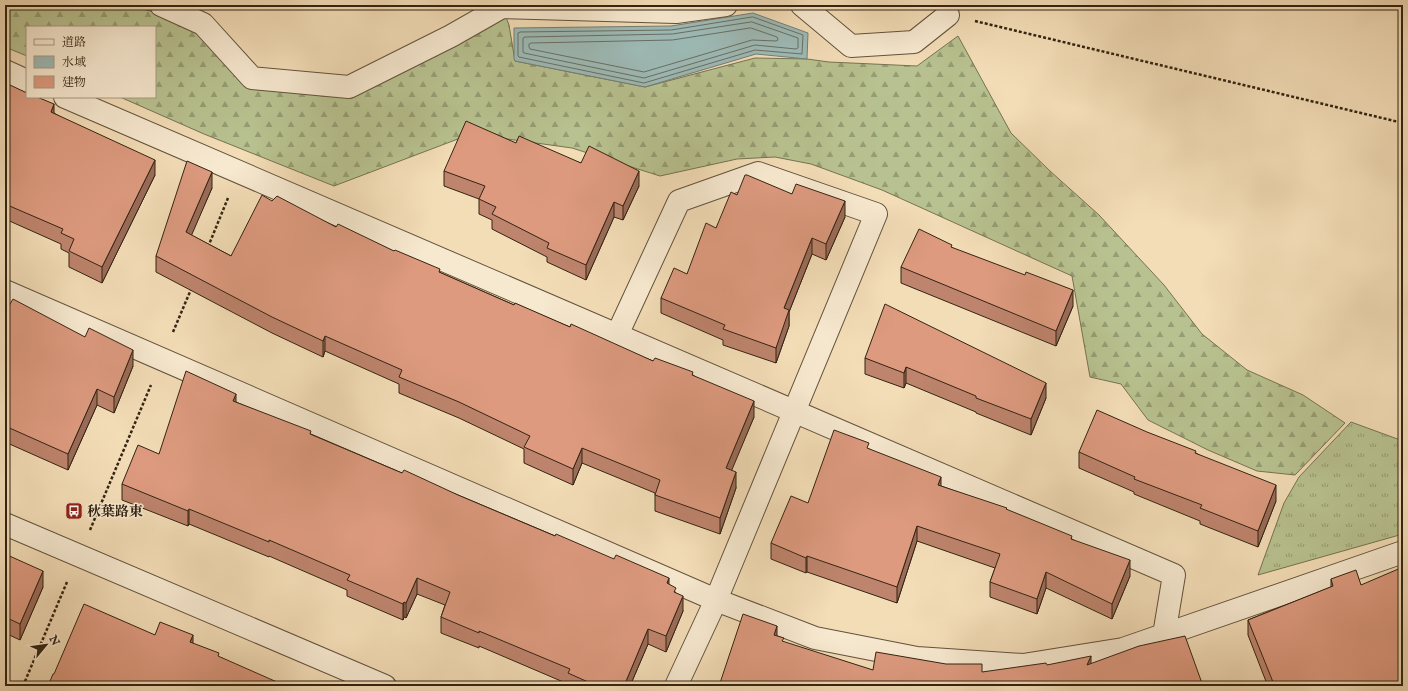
<svg xmlns="http://www.w3.org/2000/svg" width="1408" height="691" viewBox="0 0 1408 691" font-family="'IM FELL English','Noto Serif JP',serif">
<defs>
<pattern id="grass-tufts" width="24" height="20" patternUnits="userSpaceOnUse"><rect width="24" height="20" fill="#b8c290"/><path d="M3 7l-1-3M5 7V3M7 7l1-3M15 17l-1-3M17 17v-4M19 17l1-3" fill="none" stroke="#969d74"/></pattern>
<pattern id="forest-firs" width="22" height="20" patternUnits="userSpaceOnUse"><rect width="22" height="20" fill="#b8c290"/><path d="M5 1l3.5 6h-7zM16 11l3.5 6h-7z" fill="#969d74"/></pattern>
</defs>
<rect width="100%" height="100%" fill="#f3ddb7"/>
<filter id="stains"><feTurbulence type="fractalNoise" baseFrequency=".005" numOctaves="4"/><feColorMatrix values="0 0 0 0 .2 0 0 0 0 .09 0 0 0 0 .02 0 0 0 .5 -.17"/></filter>
<radialGradient id="worn" r=".72"><stop offset=".6" stop-color="#630" stop-opacity="0"/><stop offset="1" stop-color="#630" stop-opacity=".3"/></radialGradient>
<path fill="url(#grass-tufts)" stroke="#767351" d="M1351 422 1403 441V534L1258 575 1284 503 1299 477Z"/>
<path fill="url(#forest-firs)" stroke="#767351" d="M5 5H126L203 24 253 78 355 84 502 7 509 25 515 61 645 87 755 58 807 59 829 62 917 66 958 36 1011 133 1050 171 1099 215 1164 285 1202 334 1247 370 1303 395 1345 423 1295 475 1257 471 1208 450 1148 420 1121 384 1090 377 1072 276 882 190 811 164 775 157 737 159 660 176 572 148 471 134 334 186 204 134 120 97H155V27H27V56L5 47Z"/>
<path fill="#9dbab6" stroke="#737e74" d="M753 13 808 33 807 59 756 54 645 87 515 61 514 59V28L671 26Z"/>
<g fill="none" stroke-linecap="round" stroke-linejoin="round">
<g stroke="#686f64" stroke-width="1">
<path d="M753 17 803 35 802 54 755 50 644 83 519 57 518 56V33L520 32 671 30Z"/>
<path d="M752 22 798 38V48L796 49 755 45 644 78 524 53 523 52V38L525 37 672 34Z"/>
<path d="M751 28 777 37 778 40 776 41 752 40 644 72 530 49 529 47V44L531 43 672 40Z"/>
</g>
<defs>
<g id="minor">
<path d="M161 5 203 24 252 78 349 87 451 36 502 7 676 12 726 5"/>
<path d="M802 5 851 46 914 42 948 15"/>
<path d="M5 71 27 81"/>
<path d="M65 97 1174 575 1164 635"/>
<path d="M5 291 716 600 815 638 917 658 1023 665 1123 649 1403 552"/>
<path d="M617 335 679 201 758 173 876 214 716 600 676 686"/>
<path d="M5 524 385 686"/>
</g>
</defs>
<use href="#minor" stroke="#63523b" stroke-width="24"/>
<g stroke="#332412" stroke-width="2.5" stroke-dasharray="3 2" stroke-linecap="butt">
<path d="M975 21 1403 123"/>
<path d="M208 247 228 198"/>
<path d="M173 332 192 287"/>
<path d="M90 530 151 385"/>
<path d="M23 686 67 582"/>
</g>
<use href="#minor" stroke="#f7e9d0" stroke-width="22"/>
</g>
<g fill="#be846d" stroke="#332412">
<path d="M5 97 54 113 155 175 102 283 69 267V253L61 249V244L5 219Z"/>
<path d="M516 143 581 163 639 186 623 220 614 217 586 280 547 262V257L492 229V220L479 214V199L444 186V171Z"/>
<path d="M212 188 191 235 231 256 272 201 336 227 514 305 570 327 653 361 693 375 754 417 731 470 736 488 720 534 655 511V493L582 463 573 485 524 463V449L459 418 399 393V384L325 351 323 357 272 333 156 272V256Z"/>
<path d="M792 194 845 217 826 260 812 254 789 312V326L776 363 723 345V340L661 313V298L687 274 737 195Z"/>
<path d="M952 248 1073 306 1056 346 901 283V267Z"/>
<path d="M5 311 133 366 114 413 97 405 68 470 5 442Z"/>
<path d="M865 358 1046 398 1031 435 976 413V412L906 383 904 388 865 374Z"/>
<path d="M236 402 402 473 458 495 669 584 676 593 683 611 666 652 648 644 630 686H568V684L479 646V648L441 633V617L445 605 417 594 406 618 404 617 403 620 347 596V590L269 556V557L189 524 188 526 122 500V484L159 454Z"/>
<path d="M869 449 941 486 1007 510 1072 539 1130 576 1112 619 1046 588 1037 614 990 597V582L995 568 917 541 897 603 807 572 806 573 771 559V543L808 503Z"/>
<path d="M1079 452 1196 453 1276 501 1258 547 1200 524V521L1134 494V492L1079 468Z"/>
<path d="M5 554 43 587 20 640 5 633Z"/>
<path d="M1331 579 1361 585 1403 686 1267 684 1248 635V620L1331 587Z"/>
</g>
<g fill="#9b6c59" stroke="#332412">
<path d="M54 104V120L51 112Z"/>
<path d="M155 160V175L102 283V267Z"/>
<path d="M639 171V186L623 220V206Z"/>
<path d="M212 172V188L186 248V232Z"/>
<path d="M845 201V217L826 260V244Z"/>
<path d="M614 202V217L586 280V265Z"/>
<path d="M812 238V254L789 312V326L776 363V348L784 308Z"/>
<path d="M1073 290V306L1056 346V331Z"/>
<path d="M325 336V351L323 357V341Z"/>
<path d="M133 350V366L114 413V397Z"/>
<path d="M906 367V383L904 388V373Z"/>
<path d="M1046 383V398L1031 435V419Z"/>
<path d="M97 389V405L68 470V454Z"/>
<path d="M236 394V410L233 401Z"/>
<path d="M754 401V417L726 484V468Z"/>
<path d="M582 448V463L573 485V469Z"/>
<path d="M736 472V488L720 534V518Z"/>
<path d="M941 477V492L938 485Z"/>
<path d="M1276 485V501L1258 547V531Z"/>
<path d="M189 509V524L188 526V511Z"/>
<path d="M917 526V541L897 603V587Z"/>
<path d="M807 556V572L806 573V558Z"/>
<path d="M1130 560V576L1112 619V604Z"/>
<path d="M43 571V587L20 640V624Z"/>
<path d="M1046 572V588L1037 614V599Z"/>
<path d="M417 578V594L406 618V603Z"/>
<path d="M669 578V593L667 583Z"/>
<path d="M683 596V611L666 652V636Z"/>
<path d="M404 602V617L403 620V604Z"/>
<path d="M777 626V641L774 635Z"/>
<path d="M648 629V644L630 686H624Z"/>
<path d="M193 635V650L190 642Z"/>
<path d="M1091 656V672L1087 665Z"/>
<path d="M1403 683V686H1395Z"/>
</g>
<g fill="#dd9a7f" stroke="#332412">
<path d="M10 85 27 93V97H37L54 104 51 112 155 160 102 267 69 251 74 239 61 233 63 229 5 204V97Z"/>
<path d="M466 121 516 143 519 136 581 163 589 146 639 171 623 206 614 202 586 265 547 248 549 243 492 214 496 207 479 199 485 186 444 171Z"/>
<path d="M187 161 212 172 186 232 231 256 262 195 272 201 277 196 336 227 338 224 394 251 395 250 440 269 439 272 514 305 515 303 570 327 571 324 653 361 655 358 693 372 692 375 754 401 726 468 736 472 720 518 655 495 660 480 582 448 573 469 524 447 530 436 459 402 399 377 402 370 325 336 323 341 272 317 156 256Z"/>
<path d="M745 175H747L792 194 796 184 845 201 826 244 812 238 784 308 789 310 776 348 723 329 725 325 661 298 674 268 687 274 706 223 716 228 731 192 737 195Z"/>
<path d="M919 229 952 245 951 247 1025 275 1026 272 1073 290 1056 331 901 267Z"/>
<path d="M13 299 85 337 89 328 133 350 114 397 97 389 68 454 5 426V311H6Z"/>
<path d="M885 304 1046 383 1031 419 976 398V396L906 367 904 373 865 358Z"/>
<path d="M186 371 236 394 233 401 311 431 310 434 402 473 404 470 458 495 555 536 556 534 614 559 616 555 669 578 667 583 676 588 674 592 683 596 666 636 648 629 624 686H597L568 673 570 669 479 631V633L441 617 450 592 417 578 406 603 404 602 403 604 347 580 350 575 269 540V542L189 509 188 511 122 484 138 445 159 454Z"/>
<path d="M1097 410 1147 432 1196 451 1195 453 1276 485 1258 531 1200 508 1202 505 1134 479 1135 477 1079 452Z"/>
<path d="M834 430 869 443 867 448 941 477 938 485 1007 508 1006 509 1072 536 1071 539 1130 560 1112 604 1046 572 1037 599 990 582 1000 554 917 526 897 587 807 556 806 558 771 543 791 496 808 503Z"/>
<path d="M5 554 43 571 20 624 5 617Z"/>
<path d="M1403 567V683L1395 686H1262L1273 682 1248 620 1333 586 1331 579 1356 570 1361 585Z"/>
<path d="M84 604 155 635 160 622 193 635 190 642 219 653 218 656 286 686H48L53 674H54Z"/>
<path d="M743 614 777 626 774 635 784 638 782 641 873 670 876 652 946 664H982V672L1046 663 1047 665 1091 656 1087 665 1139 646 1185 636 1203 686H719Z"/>
<path d="M704 682 713 686H702Z"/>
</g>
<defs>
<symbol id="bus-square" viewBox="-11 -11 22 22"><rect x="-9" y="-9" width="18" height="18" rx="4" fill="#8f2418" stroke="#f7e9d0"/><path d="M-5-6H5V4H4V6H2V4H-2V6H-4V4H-5ZM-3.5-4V0h7V-4ZM-3.5 1.2v1.5H-2V1.2ZM2 1.2v1.5H3.5V1.2Z" fill="#fff"/></symbol>
</defs>
<g fill-rule="evenodd">
<use href="#bus-square" x="64" y="501" width="20" height="20"/>
</g>
<g text-anchor="middle" stroke-width="3" stroke-linejoin="round" paint-order="stroke">
<g font-size="14" font-weight="bold" fill="#332412" stroke="#f7e9d0" text-anchor="start">
<text x="87" y="516">秋葉路東</text>
</g>
</g>
<rect width="1408" height="691" fill="none" stroke="#f3ddb7" stroke-width="20"/>
<rect x="6" y="6" width="1396" height="679" fill="none" stroke="#332412" stroke-width="2"/>
<rect x="10" y="10" width="1388" height="671" fill="none" stroke="#332412"/>
<rect x="26" y="26" width="130" height="72" fill="#f7e9d0" stroke="#a99a84"/>
<rect x="34" y="39" width="20" height="6" fill="#f7e9d0" stroke="#a99a84"/>
<text x="62" y="46" font-size="12" fill="#332412">道路</text>
<rect x="34" y="56" width="20" height="12" fill="#9dbab6" stroke="#a99a84"/>
<text x="62" y="66" font-size="12" fill="#332412">水域</text>
<rect x="34" y="76" width="20" height="12" fill="#dd9a7f" stroke="#a99a84"/>
<text x="62" y="86" font-size="12" fill="#332412">建物</text>
<g transform="translate(46 645) rotate(61)" stroke="#f7e9d0" stroke-width="3" paint-order="stroke">
<path d="M0-3L7 15L0 10L-7 15Z" fill="#332412"/>
<text y="-6" font-size="11" font-weight="bold" text-anchor="middle" fill="#332412">N</text>
</g>
<rect width="100%" height="100%" filter="url(#stains)"/>
<rect width="100%" height="100%" fill="url(#worn)"/>
</svg>
